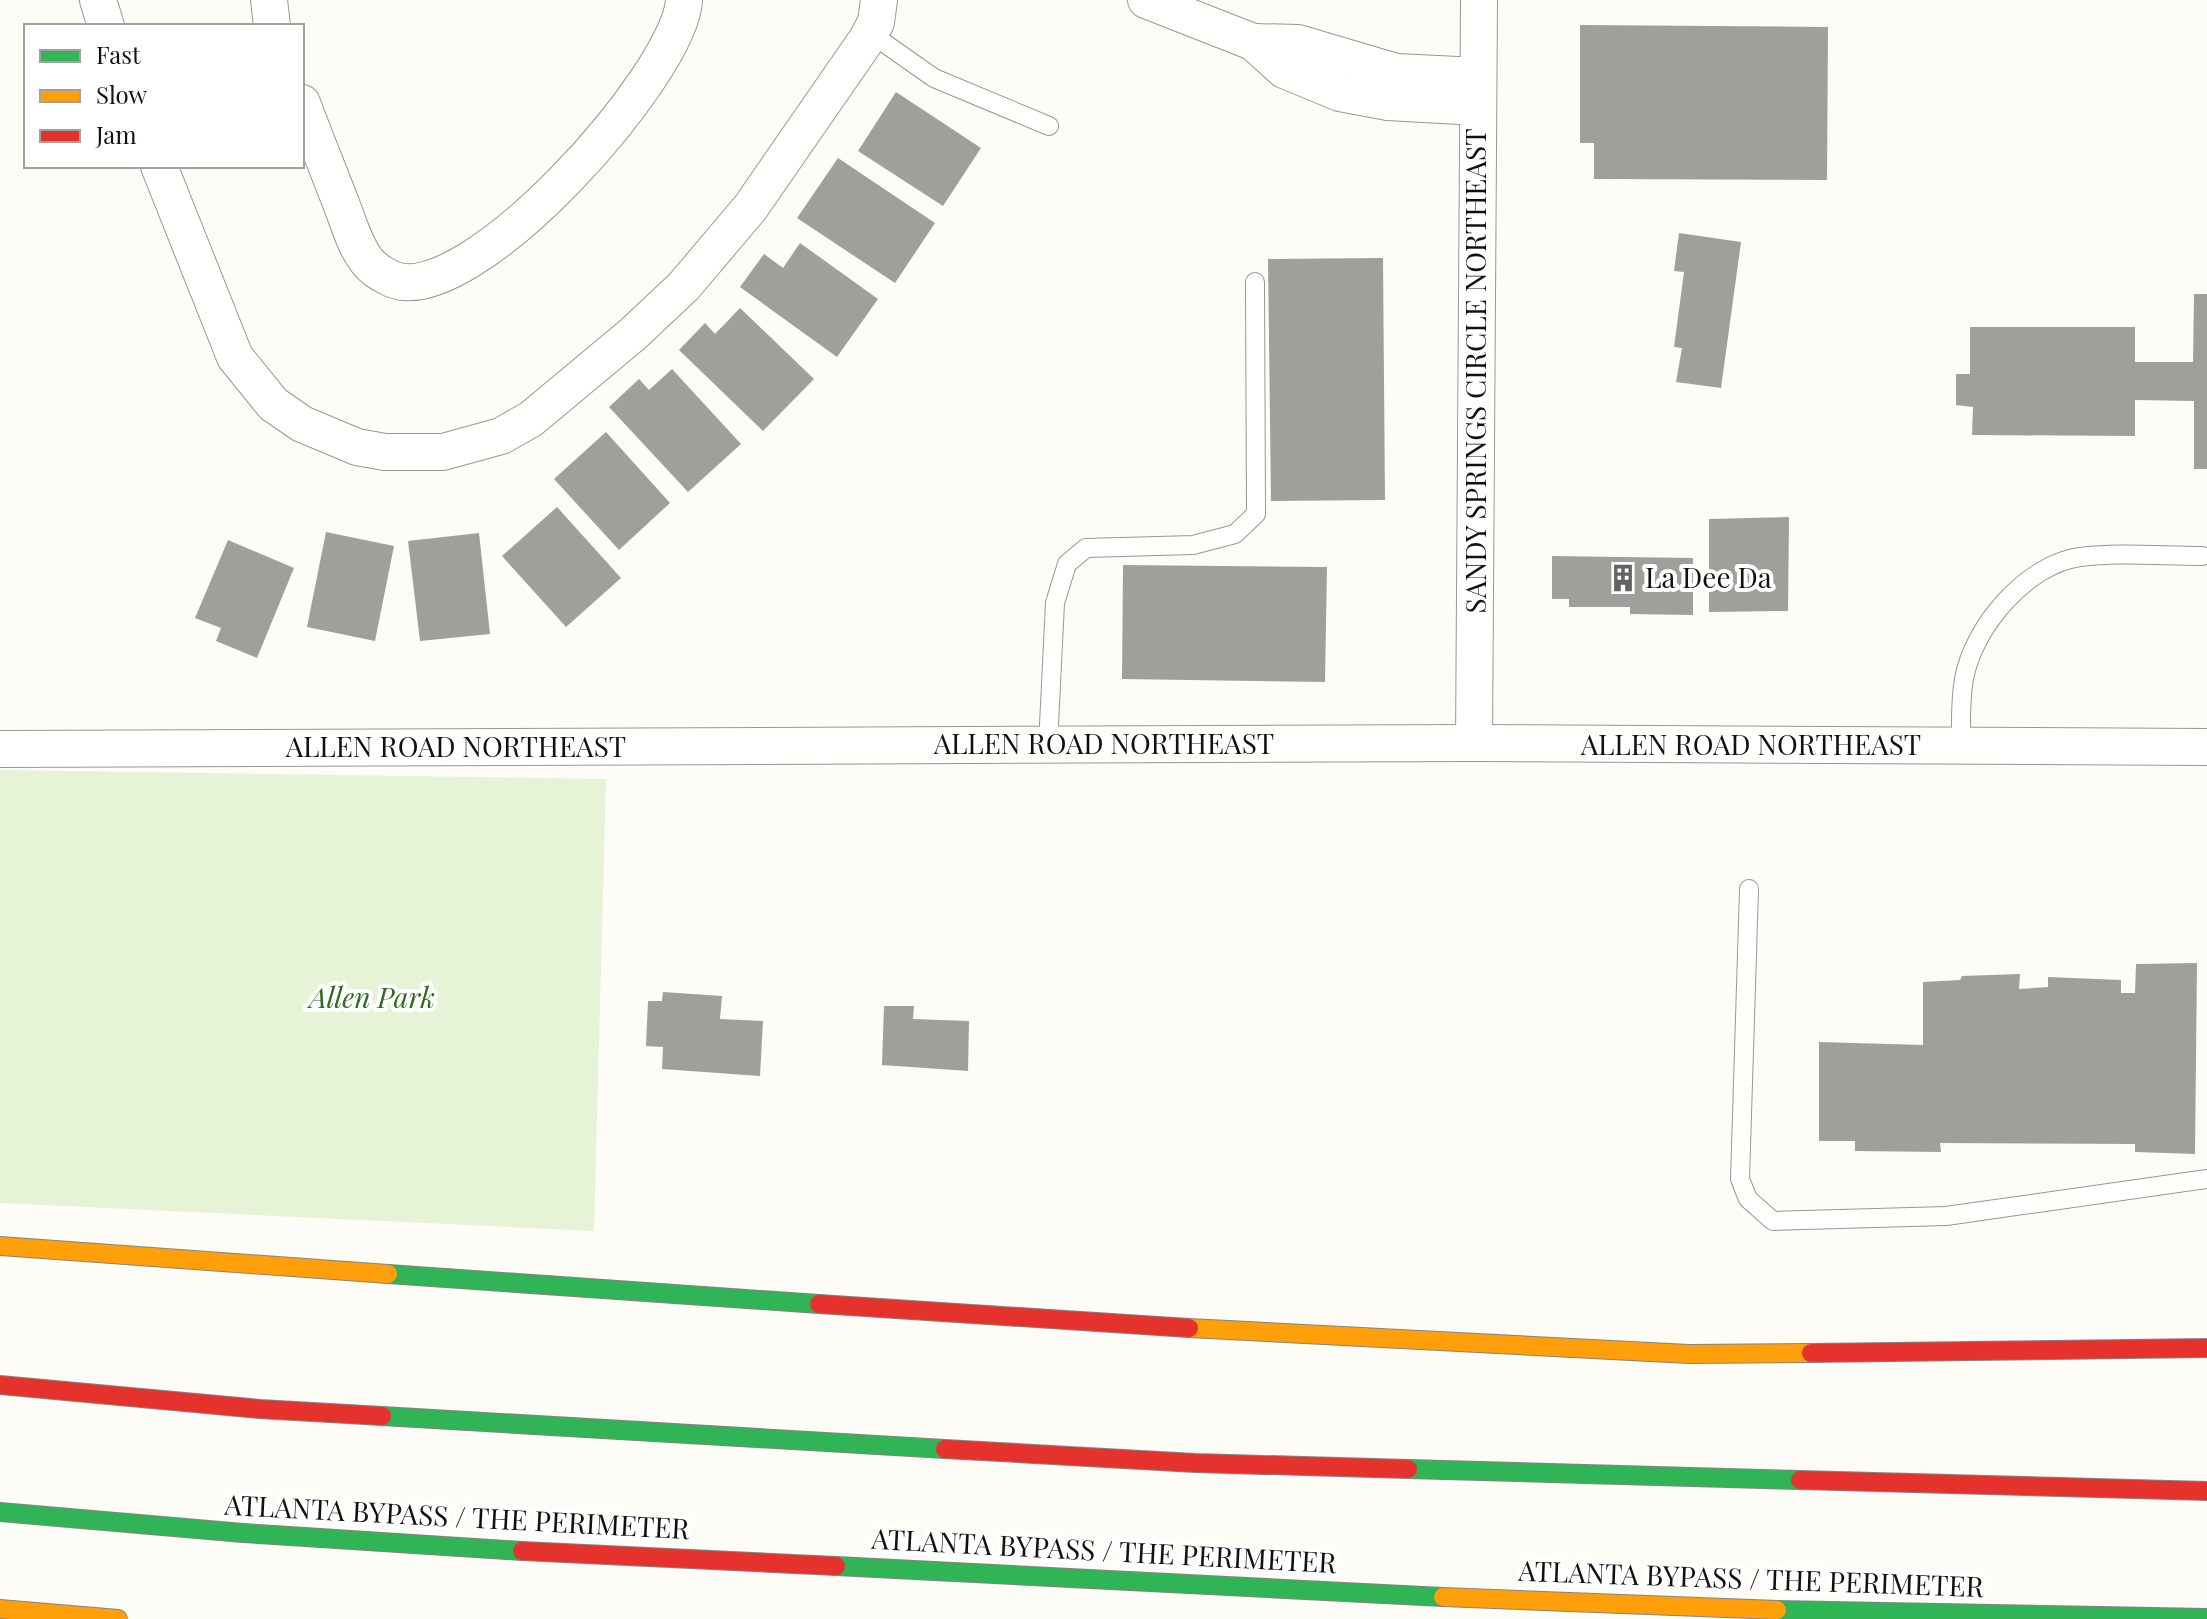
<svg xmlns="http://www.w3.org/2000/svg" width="2207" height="1619" viewBox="0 0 2207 1619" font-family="'Playfair Display',serif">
<rect width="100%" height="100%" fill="#fdfcf7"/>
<path fill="#e7f3d7" d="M0 770 606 779 594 1231 0 1203Z"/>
<g fill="#a19f9c">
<path d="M1580 25 1828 27 1827 180 1594 179V143H1580Z"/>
<path d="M896 92 981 148 943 206 858 151Z"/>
<path d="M838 158 935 223 895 283 797 218Z"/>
<path d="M1679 233 1741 242 1721 388 1676 382 1682 348 1674 347 1684 272 1674 271Z"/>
<path d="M800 243 878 299 837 357 740 287 764 254 783 268Z"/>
<path d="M1383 258 1385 500 1271 501 1268 259Z"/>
<path d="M2194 294H2207V469H2194V401L2135 400V436L1972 435 1973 407 1956 405V374H1970V327H2135V362H2193Z"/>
<path d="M740 308 814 379 763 431 679 350 705 323 715 334Z"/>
<path d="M672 369 741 444 688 492 609 407 639 379 649 390Z"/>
<path d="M606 432 670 503 619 550 554 479Z"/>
<path d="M557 507 621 578 566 627 502 556Z"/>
<path d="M1789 517 1788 611 1709 612V519Z"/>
<path d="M326 532 394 546 375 641 307 627Z"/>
<path d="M479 533 490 634 420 641 408 541Z"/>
<path d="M228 540 294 568 257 658 216 641 221 628 195 618Z"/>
<path d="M1552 556 1693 558V615L1630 614V607H1569V599H1552Z"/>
<path d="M1123 565 1327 567 1325 682 1122 679Z"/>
<path d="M2197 963 2195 1154 2135 1152V1144L1940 1143 1941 1152 1855 1151V1141H1819V1042L1923 1045V982L1960 980 1962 976 2020 974 2019 989 2048 987V977L2121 980V993H2135L2136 964Z"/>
<path d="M663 992 722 996 720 1019 763 1021 760 1076 662 1069 663 1047 646 1046 648 1001H662Z"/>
<path d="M884 1006H914L913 1019 969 1021 968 1071 882 1065Z"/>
</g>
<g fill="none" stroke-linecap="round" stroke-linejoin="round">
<defs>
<g id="lane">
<path d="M870 33 934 78 1049 126"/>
<path d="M1048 745 1055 603 1067 564 1086 548 1193 545 1235 534 1256 514 1255 282"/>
<path d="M1961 746C1961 724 1960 701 1964 679 1973 627 2027 564 2080 557 2119 552 2162 556 2202 556"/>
<path d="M1749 889 1740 1179 1748 1199 1773 1221 1946 1216 2207 1179"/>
</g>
<g id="street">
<path d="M98 0 106 26"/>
<path d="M269 0 272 26"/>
<path d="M1146 0 1253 42 1284 70 1340 93 1388 102 1478 107"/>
<path d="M1253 42 1298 43 1396 72 1478 76"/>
<path d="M302 103C315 138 329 172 342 206 349 224 355 246 367 261 373 269 383 275 392 279 468 313 681 73 684 0"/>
<path d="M159 166 235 357 273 404 302 424 357 447 385 452H443L501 436 531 419 633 334 684 286 750 208 867 39 876 22 879 0"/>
<path d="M1474 743 1479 0"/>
<path d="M0 749 1474 743 2207 747"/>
</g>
<g id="fast">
<path d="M388 1274 819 1304"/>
<path d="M382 1416 945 1449"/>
<path d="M1408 1469 1800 1480"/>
<path d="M0 1512 243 1533 522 1551"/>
<path d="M836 1566 1443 1597"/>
<path d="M1777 1610 2207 1618"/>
</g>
<g id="slow">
<path d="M0 1246 388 1274"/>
<path d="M1189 1328 1689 1354 1811 1353"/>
<path d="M1443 1597 1777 1610"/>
<path d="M0 1609 118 1619"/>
</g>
<g id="jam">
<path d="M819 1304 1189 1328"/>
<path d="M1811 1353 2207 1348"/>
<path d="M0 1385 260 1409 382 1416"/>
<path d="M945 1449 1195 1463 1408 1469"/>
<path d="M1800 1480 2207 1491"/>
<path d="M522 1551 836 1566"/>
</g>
</defs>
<use href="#lane" stroke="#979795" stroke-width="20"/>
<use href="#street" stroke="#979795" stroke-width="38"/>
<use href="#fast" stroke="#858482" stroke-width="20"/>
<use href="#slow" stroke="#858482" stroke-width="20"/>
<use href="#jam" stroke="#858482" stroke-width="20"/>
<use href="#lane" stroke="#fffffe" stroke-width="18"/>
<use href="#street" stroke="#fffffe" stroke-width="36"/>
<use href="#fast" stroke="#30b455" stroke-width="18"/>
<use href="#slow" stroke="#ff9f0a" stroke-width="18"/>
<use href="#jam" stroke="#e5322d" stroke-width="18"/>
</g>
<defs>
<symbol id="building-bare" viewBox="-9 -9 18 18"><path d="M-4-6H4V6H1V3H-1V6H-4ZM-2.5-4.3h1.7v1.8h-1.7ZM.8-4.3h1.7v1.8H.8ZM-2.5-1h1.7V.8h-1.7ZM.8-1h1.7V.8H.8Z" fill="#646362" stroke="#fff" stroke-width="2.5" paint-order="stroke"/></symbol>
</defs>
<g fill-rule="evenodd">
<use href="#building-bare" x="1603" y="558" width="40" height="40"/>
</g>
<g text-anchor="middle" stroke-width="8" stroke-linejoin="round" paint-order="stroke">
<g font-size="28" fill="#111" stroke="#fff">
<text transform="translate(1476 371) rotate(-90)" y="10">SANDY SPRINGS CIRCLE NORTHEAST</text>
<text x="1104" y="754">ALLEN ROAD NORTHEAST</text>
<text x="1751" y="755">ALLEN ROAD NORTHEAST</text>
<text x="456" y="757">ALLEN ROAD NORTHEAST</text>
<text transform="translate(457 1517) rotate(3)" y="10">ATLANTA BYPASS / THE PERIMETER</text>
<text transform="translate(1104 1551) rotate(3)" y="10">ATLANTA BYPASS / THE PERIMETER</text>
<text transform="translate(1751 1579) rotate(2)" y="10">ATLANTA BYPASS / THE PERIMETER</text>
</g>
<g font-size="28" fill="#111" stroke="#fff" text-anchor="start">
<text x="1645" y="588">La Dee Da</text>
</g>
<g font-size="28" font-style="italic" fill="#2f6b1f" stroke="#fff">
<text x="372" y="1008">Allen Park</text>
</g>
</g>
<rect x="24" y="24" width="280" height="144" fill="#ffffff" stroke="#a0a0a0" stroke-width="2"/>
<rect x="40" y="50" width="40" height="12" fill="#30b455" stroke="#a0a0a0" stroke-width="2"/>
<text x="96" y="64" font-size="24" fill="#111111">Fast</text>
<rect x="40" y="90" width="40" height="12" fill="#ff9f0a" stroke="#a0a0a0" stroke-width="2"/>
<text x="96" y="104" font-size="24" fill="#111111">Slow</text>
<rect x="40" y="130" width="40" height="12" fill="#e5322d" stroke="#a0a0a0" stroke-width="2"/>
<text x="96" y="144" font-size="24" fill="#111111">Jam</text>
</svg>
